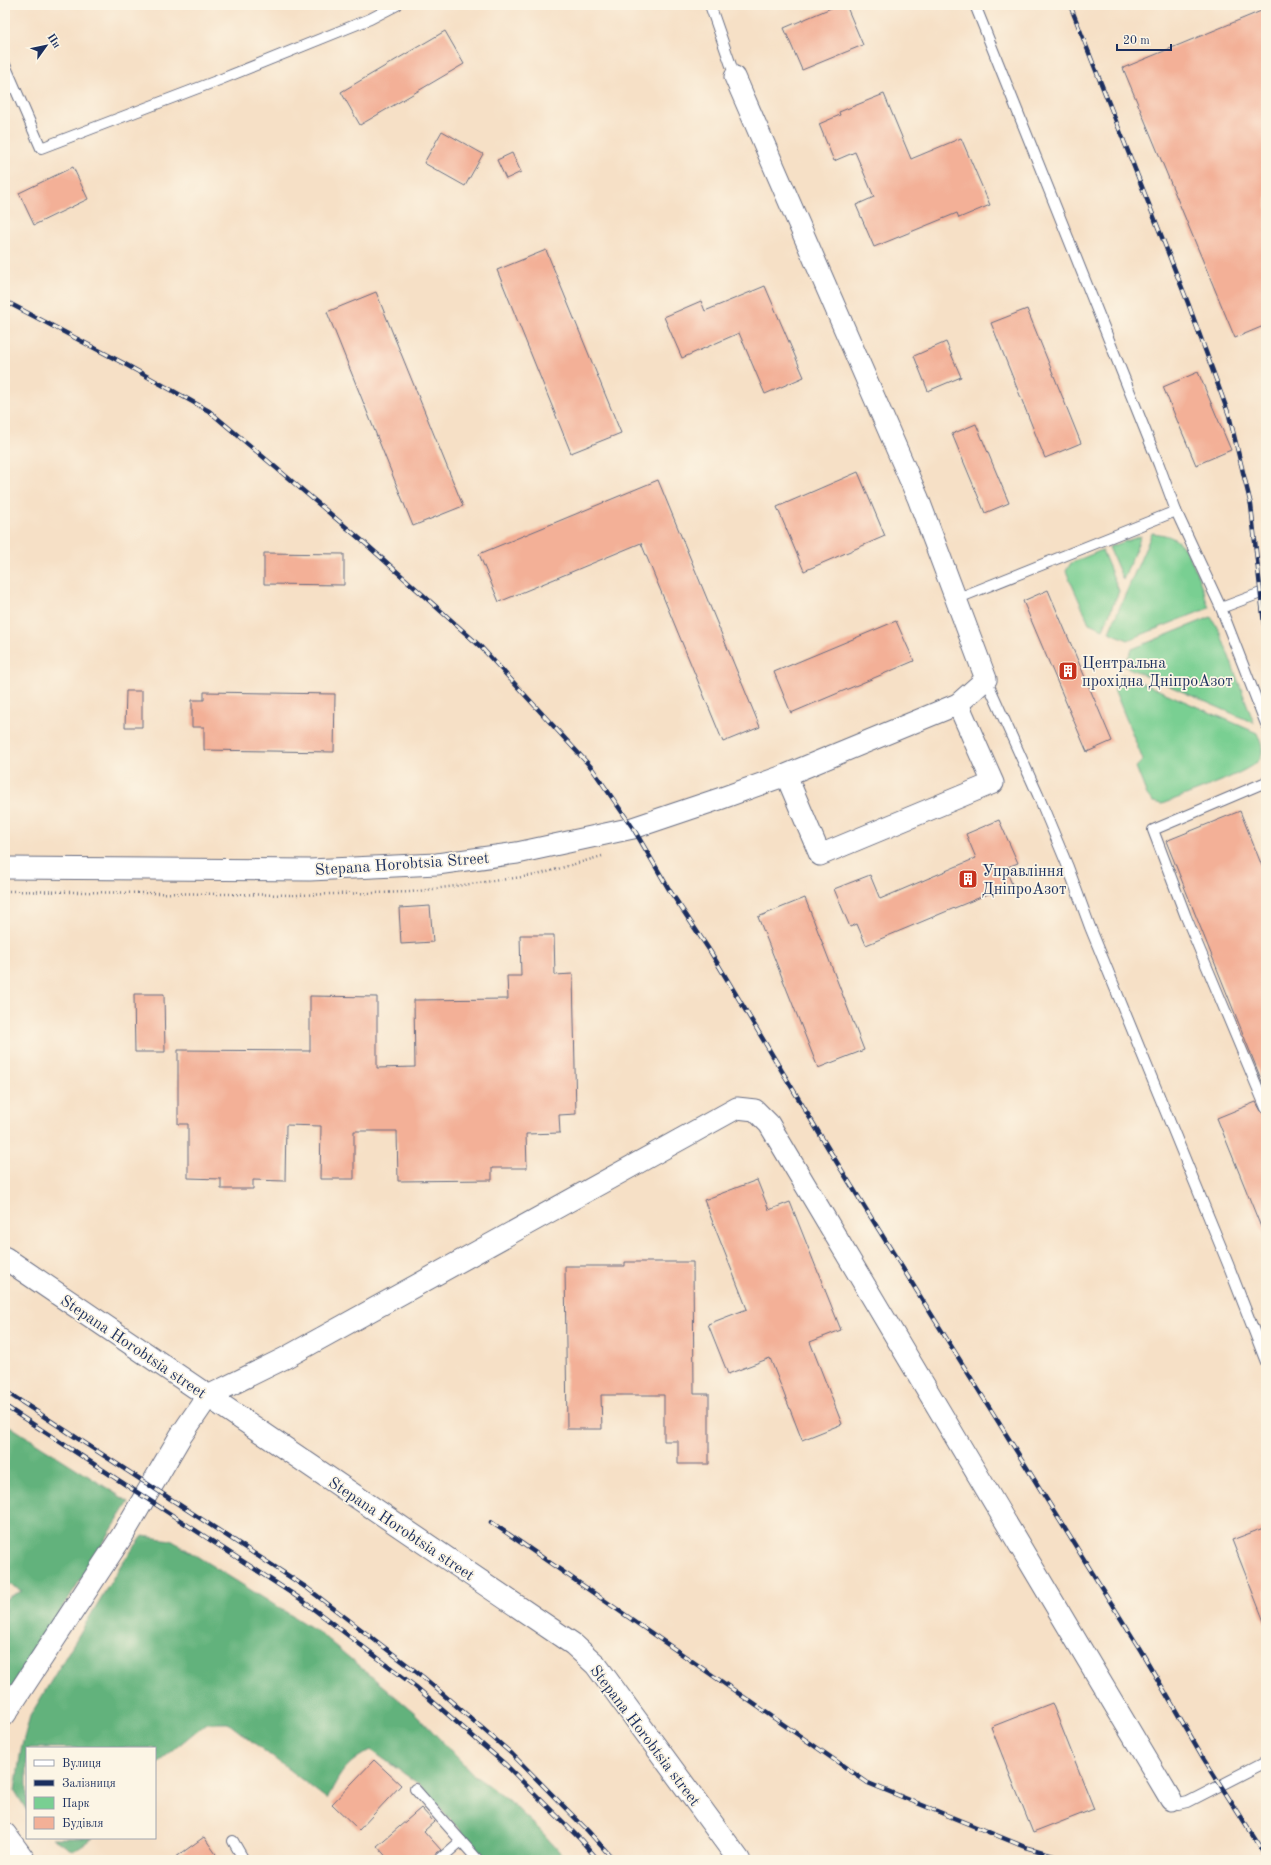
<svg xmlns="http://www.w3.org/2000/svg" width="1271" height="1865" viewBox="0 0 1271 1865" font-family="'Old Standard TT',serif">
<rect width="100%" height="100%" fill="#fcf5e5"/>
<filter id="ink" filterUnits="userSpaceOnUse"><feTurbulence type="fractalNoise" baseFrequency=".025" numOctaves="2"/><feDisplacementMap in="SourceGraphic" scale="8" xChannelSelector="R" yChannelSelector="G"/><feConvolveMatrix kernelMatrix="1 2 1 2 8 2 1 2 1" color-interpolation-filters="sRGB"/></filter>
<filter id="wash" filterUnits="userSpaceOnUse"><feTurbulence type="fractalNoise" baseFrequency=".012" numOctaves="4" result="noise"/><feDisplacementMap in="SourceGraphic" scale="16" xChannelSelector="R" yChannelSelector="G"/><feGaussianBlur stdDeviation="0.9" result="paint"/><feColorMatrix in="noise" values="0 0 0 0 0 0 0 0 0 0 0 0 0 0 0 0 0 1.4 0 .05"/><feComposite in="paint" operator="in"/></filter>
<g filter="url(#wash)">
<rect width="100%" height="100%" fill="#f6e0c6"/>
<g fill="#79cf92" stroke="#4a7f78">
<path d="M1152 533C1160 534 1169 535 1176 540 1192 551 1202 589 1209 608L1128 640 1109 632Z"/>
<path d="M1141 536 1123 580 1109 547Z"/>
<path d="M1102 550 1119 591 1103 629 1089 623 1066 571 1071 563Z"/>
<path d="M1211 617 1219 630 1254 723 1124 666 1132 649Z"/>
<path d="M1122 674 1257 733C1260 741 1264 748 1261 757 1256 771 1179 797 1162 804L1153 802 1147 795 1136 767 1143 760 1114 689Z"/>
</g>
<g fill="#62b27c" stroke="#3e706d">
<path d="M5 1423 129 1502 5 1700V1657L8 1652 5 1648V1599L22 1591 5 1582Z"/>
<path d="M143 1536 171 1540 321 1634 415 1713 475 1776 508 1800 540 1830 567 1860H486L420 1785 371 1750C345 1763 340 1774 327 1799L228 1723H206L155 1765V1748H27V1811L15 1791 21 1749 30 1716 122 1563Z"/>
<path d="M52 1838H93L73 1851Z"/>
</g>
<g id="blocks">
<g fill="#f3b097">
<path d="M838 5H846L863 45 802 70 784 28Z"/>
<path d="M1266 9V325L1235 338 1123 68Z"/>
<path d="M445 31 464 64 360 125 341 92Z"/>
<path d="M884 94 911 159 961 138 990 205 959 218 957 213 874 247 856 205 874 197 855 152 834 161 819 124 840 115 839 112Z"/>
<path d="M442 131 483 154 465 186 424 163Z"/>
<path d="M512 153 521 172 506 179 497 160Z"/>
<path d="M73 167 88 199 34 225 19 193Z"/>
<path d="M546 250 621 433 571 453 497 270Z"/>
<path d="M765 286 804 377 765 394 739 333 682 358 664 317 701 301 705 311Z"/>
<path d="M376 292 463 506 413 526 327 312Z"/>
<path d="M1027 309 1081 443 1045 458 991 323Z"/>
<path d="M946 342 961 377 928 391 914 356Z"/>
<path d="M1198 372 1231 450 1196 465 1163 387Z"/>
<path d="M976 424 1009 503 985 513 952 434Z"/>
<path d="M858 472 885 536 804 571 777 507Z"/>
<path d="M658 480 760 727 723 742 641 543 499 602 479 554Z"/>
<path d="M264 553 344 554V585L264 584Z"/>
<path d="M1048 590 1112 741 1087 752 1023 601Z"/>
<path d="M896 621 914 661 791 713 774 672Z"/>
<path d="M126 691H142V727H125Z"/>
<path d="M204 692 335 694 334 752 204 750V727H192V700H204Z"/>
<path d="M1240 811 1266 876 1265 1089 1166 841Z"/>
<path d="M999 820 1018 863 1005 868 1012 884 866 945 857 924 850 927 834 889 870 875 880 899 976 858 966 834Z"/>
<path d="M805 898 864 1050 818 1068 758 917Z"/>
<path d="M430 906 433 942 401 944 399 908Z"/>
<path d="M520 935H554L555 975 573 974 576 1114 559 1115 560 1133 526 1134 527 1168H492V1180L398 1181 397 1131H354V1179H320L321 1126 286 1125 285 1181 253 1180V1189H221V1179L188 1178V1124H178V1050L310 1051V996L377 997V1068L415 1067 414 1000 508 999 507 976H521Z"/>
<path d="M134 994H164L165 1052H135Z"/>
<path d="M1256 1102 1262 1113 1266 1114 1265 1237 1217 1118Z"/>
<path d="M757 1180 769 1210 790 1202 841 1330 810 1342 842 1424 802 1440 770 1358 728 1374 708 1324 747 1309 704 1200Z"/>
<path d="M625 1262H693L694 1394H709V1464H678V1441H664V1395H601L602 1429H567L565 1266H625Z"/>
<path d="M1266 1527V1623L1265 1624 1232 1540Z"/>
<path d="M1052 1703 1094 1809 1033 1833 991 1727Z"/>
<path d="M374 1760 401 1785 359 1830 332 1804Z"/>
<path d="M421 1808 434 1822 424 1831 441 1850 434 1855 433 1860H389L377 1846Z"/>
<path d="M204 1837 220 1860H172Z"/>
</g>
</g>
</g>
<g filter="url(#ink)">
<use href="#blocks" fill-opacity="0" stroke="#686d82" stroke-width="1"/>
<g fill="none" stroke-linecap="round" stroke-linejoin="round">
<defs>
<g id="lane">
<path d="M710 5 735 77"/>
<path d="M975 5 1159 465 1176 511"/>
<path d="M5 65 41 148 219 80 370 19 397 5"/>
<path d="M956 599 1176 511 1221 608 1266 724"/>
<path d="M1221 608 1266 591"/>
<path d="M986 679 1038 795 1068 867 1090 927 1228 1264 1266 1362"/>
<path d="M1266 782 1153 830 1186 917 1266 1108"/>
<path d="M415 1789 478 1860"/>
<path d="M1171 1800 1179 1804 1188 1802 1266 1762"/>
<path d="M233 1841 244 1860"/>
<path d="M439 1860 461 1841"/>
</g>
<g id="street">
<path d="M735 77 918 498 986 679 958 704"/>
<path d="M5 868 310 870 437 864 517 853 633 828 722 798 786 775 958 704 993 783 820 855 786 775"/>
<path d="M208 1396 285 1358 737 1108 755 1110 769 1124 1171 1800"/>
</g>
<g id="secondary">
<path d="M5 1258 573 1644 596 1665 739 1860"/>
<path d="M5 1714 122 1536 180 1437 208 1396"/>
</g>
<path id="primary" d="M5 1834 24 1860"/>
</defs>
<use href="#lane" stroke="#686d82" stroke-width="12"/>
<use href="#street" stroke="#686d82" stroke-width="23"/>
<use href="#secondary" stroke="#686d82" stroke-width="24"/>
<use href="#primary" stroke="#686d82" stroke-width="24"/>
<path stroke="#686d82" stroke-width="2.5" stroke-dasharray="1 3" stroke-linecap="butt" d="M5 891 295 895 411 892 537 875 602 856"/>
<use href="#lane" stroke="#fff" stroke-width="10"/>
<use href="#street" stroke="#fff" stroke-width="21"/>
<use href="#secondary" stroke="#fff" stroke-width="22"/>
<use href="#primary" stroke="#fff" stroke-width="22"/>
<defs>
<g id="rail">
<path d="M1070 5 1188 303 1229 415 1251 505 1266 642"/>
<path d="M5 301 123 363 209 411 366 544 481 647 591 767 633 828 670 891 710 951 831 1153 1141 1651 1204 1759 1266 1857"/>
<path d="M5 1391 307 1588 423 1677 512 1754 588 1831 614 1860"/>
<path d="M5 1406 299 1598 416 1687 506 1765 581 1840 598 1860"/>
<path d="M491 1522 868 1783 1025 1847 1071 1860"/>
</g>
</defs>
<use href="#rail" stroke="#1b2f5e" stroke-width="4.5"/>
<use href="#rail" stroke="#fcf5e5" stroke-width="3" stroke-dasharray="9" stroke-linecap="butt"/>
</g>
</g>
<defs>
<symbol id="building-square" viewBox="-11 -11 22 22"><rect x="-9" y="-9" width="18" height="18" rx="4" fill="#c8321e" stroke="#fcf5e5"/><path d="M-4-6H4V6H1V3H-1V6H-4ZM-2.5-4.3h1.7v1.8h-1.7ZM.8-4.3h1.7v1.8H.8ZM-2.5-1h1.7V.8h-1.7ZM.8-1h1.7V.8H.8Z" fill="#fff"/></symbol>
</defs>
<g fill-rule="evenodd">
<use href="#building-square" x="1057" y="660" width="22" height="22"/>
<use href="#building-square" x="957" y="868" width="22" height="22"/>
</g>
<g text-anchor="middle" stroke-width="3.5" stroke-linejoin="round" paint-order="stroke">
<g font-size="16" fill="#1b2f5e" stroke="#fcf5e5" text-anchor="start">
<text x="1082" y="668">Центральна<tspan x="1082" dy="18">прохідна ДніпроАзот</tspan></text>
<text x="982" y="876">Управління<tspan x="982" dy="18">ДніпроАзот</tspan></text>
</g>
<g font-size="16" fill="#1b2f5e" stroke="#fcf5e5">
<text transform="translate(402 863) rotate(-4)" y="6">Stepana Horobtsia Street</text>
<text transform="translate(134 1346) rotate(34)" y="6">Stepana Horobtsia street</text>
<text transform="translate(402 1528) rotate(34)" y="6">Stepana Horobtsia street</text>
<text transform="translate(646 1735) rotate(53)" y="6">Stepana Horobtsia street</text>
</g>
</g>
<rect width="1271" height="1865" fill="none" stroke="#fcf5e5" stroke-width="20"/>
<rect x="26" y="1747" width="130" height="92" fill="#fcf5e5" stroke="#a2a6af"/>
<rect x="34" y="1760" width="20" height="6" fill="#ffffff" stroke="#a2a6af"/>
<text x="62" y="1767" font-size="12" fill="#1b2f5e">Вулиця</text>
<rect x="34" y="1780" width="20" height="6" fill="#1b2f5e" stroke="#a2a6af"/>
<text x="62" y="1787" font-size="12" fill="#1b2f5e">Залізниця</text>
<rect x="34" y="1797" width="20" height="12" fill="#79cf92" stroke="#a2a6af"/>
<text x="62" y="1807" font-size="12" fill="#1b2f5e">Парк</text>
<rect x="34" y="1817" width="20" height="12" fill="#f3b097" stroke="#a2a6af"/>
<text x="62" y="1827" font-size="12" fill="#1b2f5e">Будівля</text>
<g transform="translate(46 46) rotate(57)" stroke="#fcf5e5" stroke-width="3" paint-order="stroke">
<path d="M0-3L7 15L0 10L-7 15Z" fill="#1b2f5e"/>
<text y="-6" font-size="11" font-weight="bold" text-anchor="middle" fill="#1b2f5e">Пн</text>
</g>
<path d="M1117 44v6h54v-6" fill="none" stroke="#1b2f5e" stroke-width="2"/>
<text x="1123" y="44" font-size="12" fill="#1b2f5e" stroke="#fcf5e5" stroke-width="3" paint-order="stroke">20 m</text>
</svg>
